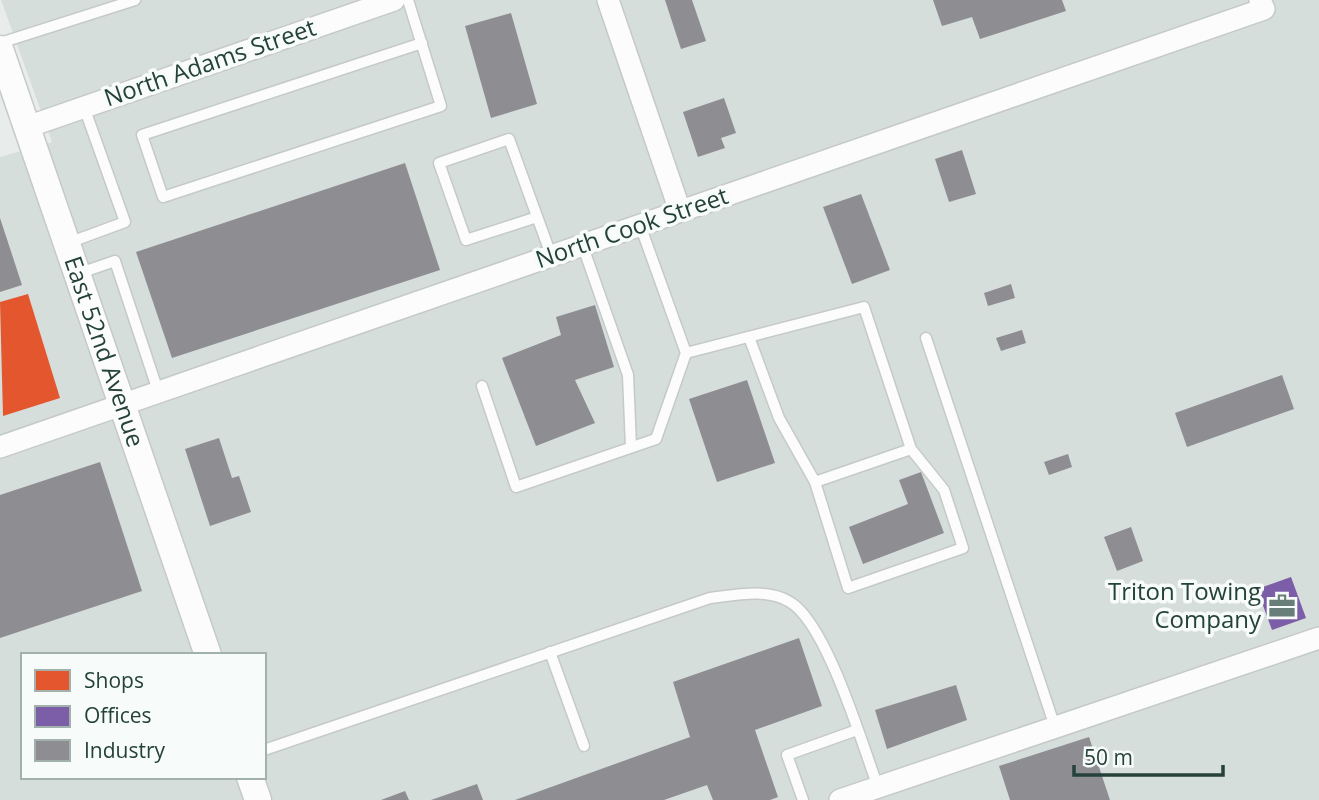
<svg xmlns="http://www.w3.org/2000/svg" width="1319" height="800" viewBox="0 0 1319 800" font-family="'Open Sans',sans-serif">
<rect width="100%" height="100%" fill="#e8edeb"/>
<path fill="#d6dedb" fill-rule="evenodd" d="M1 0H1319V800H0V157L52 142ZM23 655H264V777H23Z"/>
<path fill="#e4572e" d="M28 294 60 398 3 416 0 302Z"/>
<path fill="#7b5ea7" d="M1291 577 1306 618 1272 630 1257 589Z"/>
<g fill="#8d8d92">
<path d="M665 0H692L706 41 681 49Z"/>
<path d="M933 0H1062L1066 11 980 39 972 17 942 26Z"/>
<path d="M511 13 537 104 491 118 465 26Z"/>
<path d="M724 98 736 133 721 138 725 148 698 157 683 112Z"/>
<path d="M962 150 976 194 949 202 935 159Z"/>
<path d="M405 163 440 270 172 358 136 252Z"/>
<path d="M861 194 890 270 852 284 823 207Z"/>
<path d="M0 218 22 285 0 292Z"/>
<path d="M1011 284 1015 298 988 306 984 293Z"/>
<path d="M595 305 614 367 575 380 595 423 536 446 502 358 561 335 556 317Z"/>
<path d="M1022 330 1026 343 1001 351 996 338Z"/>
<path d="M1282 375 1294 409 1187 447 1175 413Z"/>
<path d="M747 380 775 463 717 482 689 399Z"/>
<path d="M219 438 232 478 239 476 251 512 210 526 185 449Z"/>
<path d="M1068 454 1072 467 1049 475 1044 462Z"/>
<path d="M100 462 142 591 0 638V495Z"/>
<path d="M921 472 944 533 863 564 849 527 908 504 899 480Z"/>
<path d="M1131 527 1143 561 1117 571 1104 537Z"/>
<path d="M799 638 822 706 755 730 778 797 770 800H713L707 785 664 800H515L690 737 673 682Z"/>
<path d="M956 685 967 720 887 749 875 710Z"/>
<path d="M1089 737 1110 800H1010L999 766Z"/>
<path d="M477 784 483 800H431Z"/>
<path d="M405 791 409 800H381Z"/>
</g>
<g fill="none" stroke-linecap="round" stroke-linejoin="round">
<defs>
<g id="service">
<path d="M408 0 441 106 163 197 142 135 422 43"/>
<path d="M0 43 135 0"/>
<path d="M537 217 466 240 439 163 509 139 551 255"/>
<path d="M68 243 125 222 84 107"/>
<path d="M582 244 628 375 631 447"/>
<path d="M77 274 115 261 158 391"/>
<path d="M749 337 779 418 815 482"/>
<path d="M926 338 1055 727"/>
<path d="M686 353 864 307 911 449 944 490 963 548 848 588 815 482 911 449"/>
<path d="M482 386 516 487 656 439 686 353 640 225"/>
<path d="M550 652 584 746"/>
<path d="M264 750 710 598C736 595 767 588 790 602 827 624 862 744 878 787"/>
<path d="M803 800 787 755 857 730"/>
</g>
<g id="minor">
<path d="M608 0 680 211"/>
<path d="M27 127 394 0"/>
<path d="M0 447 1264 9 1260 0"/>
<path d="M840 800 1319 638"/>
</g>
<g id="tertiary">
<path id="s1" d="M0 49 208 655"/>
<path d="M250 777 258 800"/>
</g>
</defs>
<use href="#service" stroke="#c5cac8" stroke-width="13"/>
<use href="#minor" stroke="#c5cac8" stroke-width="24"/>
<use href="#tertiary" stroke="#c5cac8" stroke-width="29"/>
<use href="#service" stroke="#fcfcfc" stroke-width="10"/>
<use href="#minor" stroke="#fcfcfc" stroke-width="21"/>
<use href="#tertiary" stroke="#fcfcfc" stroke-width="26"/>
</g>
<defs>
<symbol id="office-bare" viewBox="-9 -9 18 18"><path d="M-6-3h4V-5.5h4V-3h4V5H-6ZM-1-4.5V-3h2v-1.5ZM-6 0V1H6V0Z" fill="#697e78" stroke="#f7fbf9" stroke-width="2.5" paint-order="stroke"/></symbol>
</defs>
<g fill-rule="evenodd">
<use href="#office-bare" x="1263" y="587" width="38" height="38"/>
</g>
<g text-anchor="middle" stroke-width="7" stroke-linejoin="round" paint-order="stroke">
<g font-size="24" fill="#24423a" stroke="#f7fbf9">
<text transform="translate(210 63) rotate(-19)" y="8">North Adams Street</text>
<text transform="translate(632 228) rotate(-19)" y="8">North Cook Street</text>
<text dy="8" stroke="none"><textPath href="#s1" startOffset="320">East 52nd Avenue</textPath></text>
</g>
<g font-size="24" fill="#24423a" stroke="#f7fbf9" text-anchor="end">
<text x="1261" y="600">Triton Towing<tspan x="1261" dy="28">Company</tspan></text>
</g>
</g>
<rect x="21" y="653" width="245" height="126" fill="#f7fbf9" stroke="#a3b1ad" stroke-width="2"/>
<rect x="35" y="670" width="35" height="21" fill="#e4572e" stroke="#a3b1ad" stroke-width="2"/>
<text x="84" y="688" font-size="21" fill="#24423a">Shops</text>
<rect x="35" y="706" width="35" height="21" fill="#7b5ea7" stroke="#a3b1ad" stroke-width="2"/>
<text x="84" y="723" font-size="21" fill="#24423a">Offices</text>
<rect x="35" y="740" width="35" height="21" fill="#8d8d92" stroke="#a3b1ad" stroke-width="2"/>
<text x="84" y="758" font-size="21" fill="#24423a">Industry</text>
<path d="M1074 765v10h149v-10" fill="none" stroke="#24423a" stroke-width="3.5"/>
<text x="1084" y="765" font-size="21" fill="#24423a" stroke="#f7fbf9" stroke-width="5" paint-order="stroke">50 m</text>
</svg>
